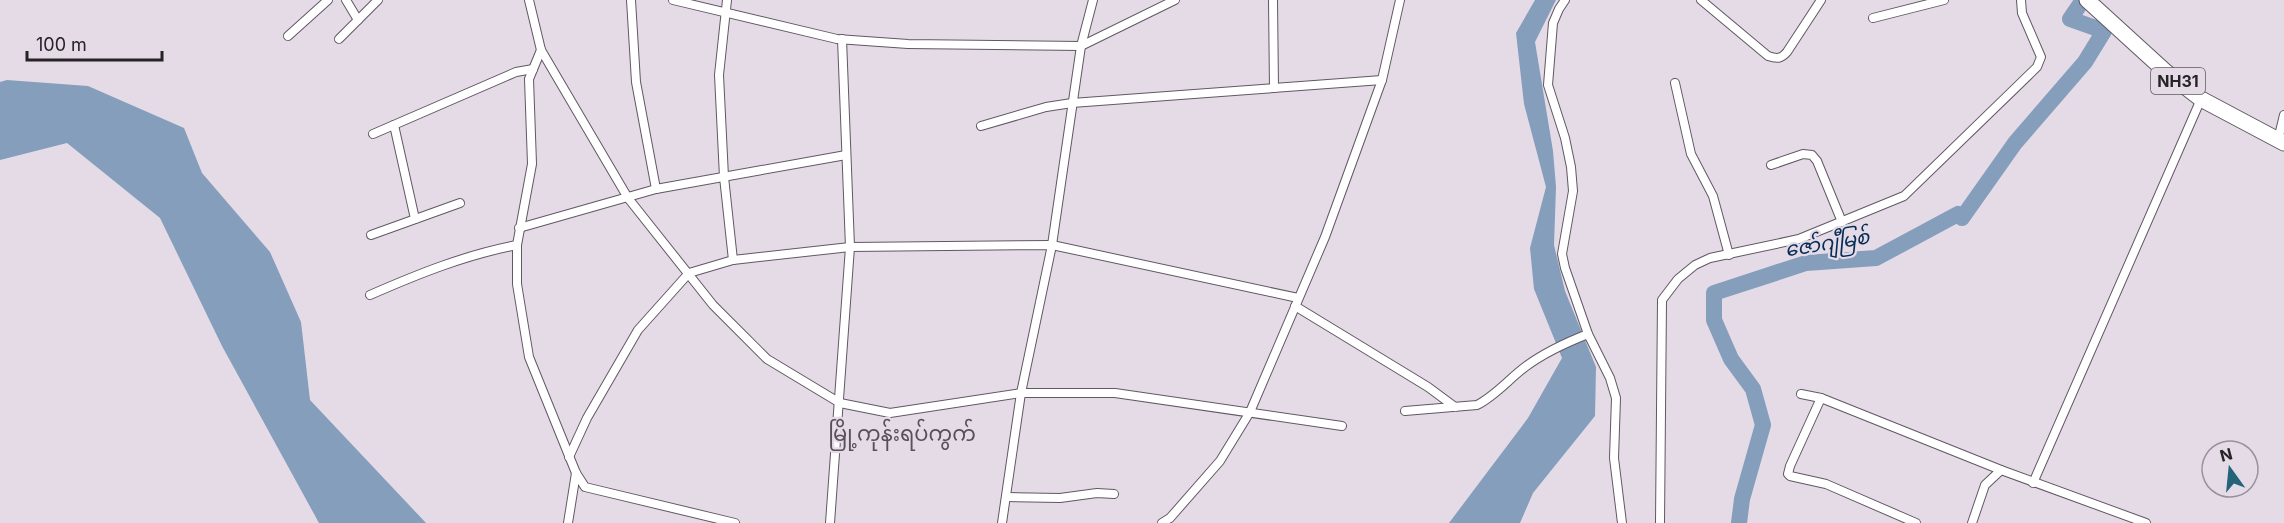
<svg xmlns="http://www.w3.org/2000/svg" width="2284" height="523" viewBox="0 0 2284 523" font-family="Inter,'Noto Sans Myanmar',sans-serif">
<rect width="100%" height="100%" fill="#e5dbe7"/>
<g fill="#849ebc">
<path d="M1535 0H1556L1535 42 1553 151 1556 187 1554 245 1565 291 1596 367 1595 416 1533 493 1520 523H1449L1528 418 1562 358 1534 289 1530 248 1546 187 1524 104 1516 33Z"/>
<path d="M7 80 88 86 184 128 202 173 270 252 301 322 310 400 426 523H319L222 346 160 218 67 143 0 160V82Z"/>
</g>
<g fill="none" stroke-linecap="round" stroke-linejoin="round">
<path stroke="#849ebc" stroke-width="16" d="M1739 523 1742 499 1763 425 1753 389 1731 359 1714 320V293L1806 263 1876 258 1958 214 1962 218 2015 143 2085 62 2104 31 2070 19 2083 0"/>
<defs>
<g id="street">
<path d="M346 0 358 20"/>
<path d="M529 0 541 50 628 198 713 305 767 359 840 403 890 413 1021 393H1115L1342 426"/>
<path d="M631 0 636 82 656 189"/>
<path d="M673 0 837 39 908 44 1081 46 1175 0"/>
<path d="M727 0 719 75 724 177 733 260"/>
<path d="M1273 0 1274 88"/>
<path d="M1565 0 1559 9 1553 23 1548 85 1565 138 1571 167 1573 191 1562 254 1565 268 1588 334 1610 378 1616 398 1614 458 1622 523"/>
<path d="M1701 0 1768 56C1777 59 1781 59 1787 52L1821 0"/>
<path d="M1873 18 1944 0"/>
<path d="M288 36 328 0"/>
<path d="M339 39 378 0"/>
<path d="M541 50 529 79 532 164 517 245V284L529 357 576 473 585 487 735 523"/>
<path d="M1675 83 1691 154 1713 196 1729 255"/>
<path d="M394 125 415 219"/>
<path d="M981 126 1046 107 1072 103 1382 80"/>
<path d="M373 134 516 72 533 69"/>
<path d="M2278 140 2284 115"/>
<path d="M1771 165 1803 154 1812 155 1817 161 1842 222"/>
<path d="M519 228 656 189 846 155"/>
<path d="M371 235 460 203"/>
<path d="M370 295C418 274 465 255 517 245"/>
<path d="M1295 306 1428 387 1455 407"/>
<path d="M1801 394 1821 398 2001 470"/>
<path d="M1821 398 1790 466 1788 474 1790 476 1826 484 1916 523"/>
<path d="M1405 411 1477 405C1495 396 1509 379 1525 367 1545 352 1565 343 1588 334"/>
<path d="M569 457 587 418 638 330 689 273 733 260 850 247 1052 245 1298 298"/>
<path d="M2033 483 2201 99"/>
<path d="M1006 497 1060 498 1097 493 1114 494"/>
<path d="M568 523 576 473"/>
<path d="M830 523 850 247 842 39"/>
<path d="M1002 523 1021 393 1052 245 1081 46 1093 0"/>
<path d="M1162 523 1170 518 1220 461 1250 412 1325 237 1382 80 1400 0"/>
<path d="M1660 523 1662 300 1678 279 1695 265 1710 258 1799 239 1904 196 2037 67 2041 57 2022 13 2021 0"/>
<path d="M1972 523 1985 485 2001 470 2146 523"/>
</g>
<path id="highway" d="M2087 0 2166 72 2201 99 2284 143"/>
</defs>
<use href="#street" stroke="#605862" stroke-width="10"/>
<use href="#highway" stroke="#605862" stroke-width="17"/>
<use href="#street" stroke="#fff" stroke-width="8"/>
<use href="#highway" stroke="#fff" stroke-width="15"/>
</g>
<g text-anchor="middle" stroke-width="4.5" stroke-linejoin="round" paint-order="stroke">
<rect fill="#e5dbe7" stroke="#5f5a61" stroke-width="1.5" x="2151" y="68" width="54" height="26" rx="4.5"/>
<g font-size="16" font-weight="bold" fill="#262327">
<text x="2178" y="87">NH31</text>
</g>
<g font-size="20" font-style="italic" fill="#052c54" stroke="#e5dbe7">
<text transform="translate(1827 243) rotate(-9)" y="7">ဇော်ဂျီမြစ်</text>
</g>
<g font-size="21" fill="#584f59" stroke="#e5dbe7">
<text x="902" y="441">မြို့ကုန်းရပ်ကွက်</text>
</g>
</g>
<g transform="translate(2230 469) rotate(345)"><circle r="28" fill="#e5dbe7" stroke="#99919a" stroke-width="1.5"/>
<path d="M0-4.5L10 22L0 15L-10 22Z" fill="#236479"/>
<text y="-9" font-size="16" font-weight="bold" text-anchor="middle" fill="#262327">N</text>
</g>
<path d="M27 51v9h135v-9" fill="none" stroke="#262327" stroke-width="3"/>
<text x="36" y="51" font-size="18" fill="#262327" stroke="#e5dbe7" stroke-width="4.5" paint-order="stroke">100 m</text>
</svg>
